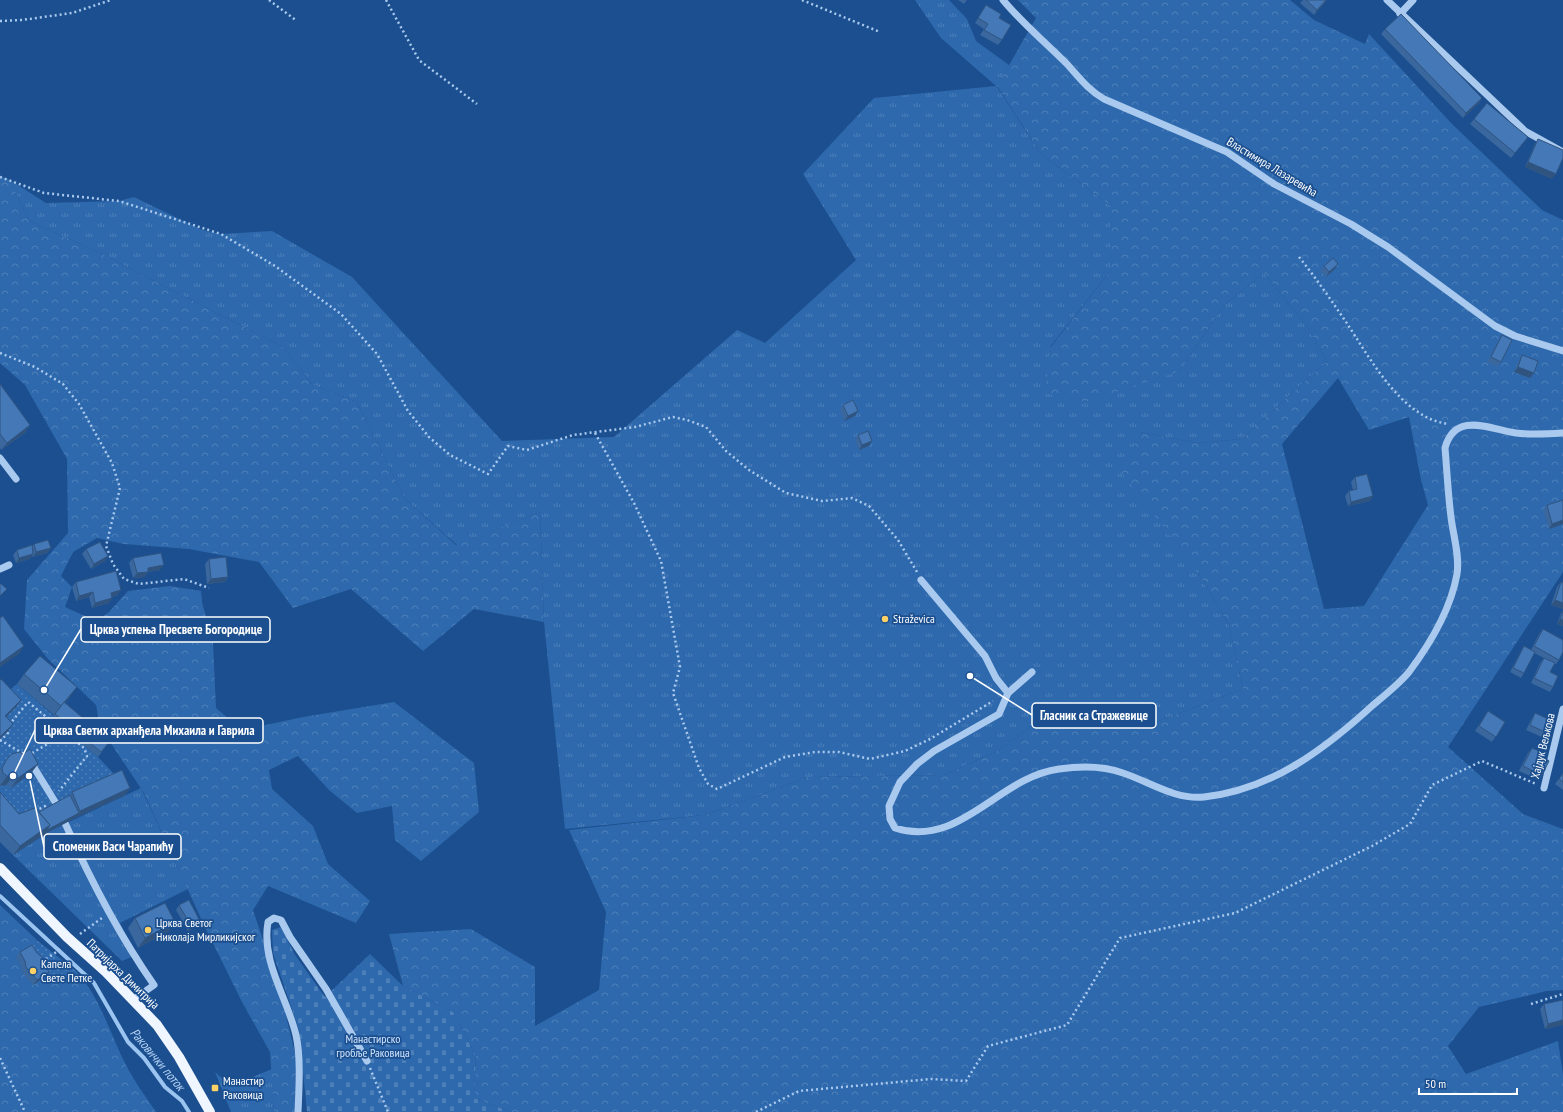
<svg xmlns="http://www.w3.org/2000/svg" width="1563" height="1112" viewBox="0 0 1563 1112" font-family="'PT Sans Narrow',sans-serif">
<defs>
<pattern id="grass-tufts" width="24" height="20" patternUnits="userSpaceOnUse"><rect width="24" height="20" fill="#2e69ad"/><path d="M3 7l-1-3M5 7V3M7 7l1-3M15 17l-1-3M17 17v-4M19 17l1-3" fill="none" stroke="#4d80b9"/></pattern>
<pattern id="forest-crowns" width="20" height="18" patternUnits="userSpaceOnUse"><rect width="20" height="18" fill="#2e69ad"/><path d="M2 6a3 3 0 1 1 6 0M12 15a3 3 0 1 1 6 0" fill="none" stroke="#4d80b9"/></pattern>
<pattern id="cemetery-stones" width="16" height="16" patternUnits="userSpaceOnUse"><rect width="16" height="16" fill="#2e69ad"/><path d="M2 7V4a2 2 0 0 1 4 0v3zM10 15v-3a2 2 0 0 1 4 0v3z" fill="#4d80b9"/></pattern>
<pattern id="garden-dots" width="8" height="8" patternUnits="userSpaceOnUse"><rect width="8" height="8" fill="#2e69ad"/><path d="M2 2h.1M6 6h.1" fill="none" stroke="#4d80b9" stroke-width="1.8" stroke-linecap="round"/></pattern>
</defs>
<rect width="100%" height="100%" fill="#1b4f8f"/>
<g fill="url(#grass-tufts)">
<path d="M915 0H949L967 19 976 41 1009 65 997 87 1041 154 1111 206V270L1050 347 1180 371 1223 306 1264 273 1306 325 1327 361 1242 439 1197 443 1140 432 1198 573 1229 625 1243 689 1135 730 1054 710 997 751 944 775 808 777 705 815 565 829 544 622 540 512 457 545 405 499 357 402 313 385 283 347 96 251 29 221 10 180 46 203 119 201 134 197 202 230 221 234 272 231 352 277 502 441 614 437 737 330 765 343 856 260 803 174 874 98 996 86 941 38Z"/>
<path d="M141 788 188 889 120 923 136 955 122 961 13 855 52 830Z"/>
<path d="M272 1069 274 1112H231L215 1072 231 1086Z"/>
</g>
<g fill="url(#forest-crowns)" fill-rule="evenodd">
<path d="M1018 0H1290L1314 20 1365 44 1369 34 1451 123 1542 210 1563 220V572L1448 747 1523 814 1563 829V990L1547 991 1479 1007 1448 1046 1466 1074 1558 1041 1563 1075V1112H511L474 1098 476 1056 453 1012 403 986 389 934 471 929 535 967V1026L599 990 606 912 569 830 705 815 808 777 944 775 997 751 1054 710 1135 730 1243 689 1229 625 1198 573 1122 473 1140 432 1197 443 1242 439 1327 361 1306 325 1264 273 1223 306 1180 371 1085 402 1045 393 1050 348 1111 270V206L1041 154 997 86 1036 18ZM1338 378 1369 430 1409 417 1421 480 1428 505 1364 606 1324 609 1282 444Z"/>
<path d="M0 176 10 180 29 221 96 251 283 347 313 385 357 402 405 499 456 545 540 512 544 622 474 609 423 651 351 589 293 608 259 562 189 549 124 544 97 538 73 552 61 576 72 587 65 607 96 621 108 613 128 591 170 586 201 591 202 602 213 643 216 708 242 730 303 717 394 702 474 763 479 812 421 861 395 840 392 806 357 813 329 790 298 756 269 770 272 789 313 826 328 864 370 901 356 923 268 886 253 910 279 987 297 1061 296 1112H274L270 1052 242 1002 203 923 144 793 100 727 96 705 48 659 24 629 27 580 68 533 67 459 25 385 0 363Z"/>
<path d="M0 905 38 941 28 950 45 977 51 983 77 972C101 999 110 1034 126 1065 134 1081 146 1097 156 1112H0Z"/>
</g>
<path fill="url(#cemetery-stones)" d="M281 927 295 955 325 997 370 954 403 986 453 1012 476 1056 474 1098 511 1112H307L299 1030 273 953 272 930Z"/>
<g fill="url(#garden-dots)">
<path d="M17 684 54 716 52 719 98 757 117 777 30 820 0 810V739L4 695Z"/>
<path d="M38 941 77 972 51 983 45 977 28 949Z"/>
</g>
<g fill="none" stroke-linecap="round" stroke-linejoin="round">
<path stroke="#9cc4f0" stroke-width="4" d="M0 896 94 983 128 1042 144 1058 165 1087 182 1101 189 1112"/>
<g stroke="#a9c9ee" stroke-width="2.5" stroke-dasharray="2 3" stroke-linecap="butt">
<path d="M269 0 297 21"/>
<path d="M386 0 419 60 477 104"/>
<path d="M802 0 880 32"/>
<path d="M0 21 22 20 72 13 111 0"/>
<path d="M0 177 44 193 119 201 221 234 275 266 341 314 377 354 408 411 429 437 450 455 488 474 508 446 527 450 573 435 635 427 673 417 687 420 706 427 726 451 749 470 786 493 822 501 852 498 869 506 898 540 917 572"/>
<path d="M1299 257C1316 278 1331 300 1346 322 1370 358 1402 419 1449 424"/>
<path d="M0 353 35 367 63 384 79 404 112 463 120 488 106 546 113 564 124 579 139 584 184 579 209 588"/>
<path d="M595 433 634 503 661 561 680 667 673 693 699 768 708 784 717 789 785 757 815 752H839L870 759 905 751 930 739 993 701"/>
<path d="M9 725 28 702 84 748 87 756 59 791"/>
<path d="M0 740 24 754"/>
<path d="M0 741 8 733V729"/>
<path d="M32 753 46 745 55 725"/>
<path d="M35 811 47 805"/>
<path d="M80 934 102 918"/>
<path d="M42 962 62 948"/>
<path d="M1531 1004 1563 994"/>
<path d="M0 1058 25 1112"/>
<path d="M370 1068 388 1112"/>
<path d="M756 1112 799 1091 931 1079 966 1081 988 1046 1067 1025 1120 938 1235 913 1372 846 1410 824 1432 785 1482 761 1536 784"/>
</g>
<g stroke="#a9c9ee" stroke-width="7">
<path d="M1003 0C1022 23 1045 42 1066 63 1078 76 1088 90 1104 99L1227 152 1274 184 1351 224 1388 247 1495 326 1515 336 1563 351"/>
<path d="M1387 0 1525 131 1563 152"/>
<path d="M1400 14 1413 0"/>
<path d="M0 458 16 479"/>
<path d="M0 569 9 565"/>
<path d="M921 580 985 656 996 678 1008 693 999 714 934 751 917 764 900 782 889 806 890 819 895 828C960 849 998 777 1059 769 1079 766 1104 766 1123 773 1150 782 1175 800 1204 797 1271 790 1325 749 1373 705 1385 695 1399 684 1409 672 1430 644 1451 608 1457 574 1460 556 1453 535 1451 517 1448 494 1447 471 1445 448 1455 411 1490 429 1516 433 1532 435 1547 434 1563 433"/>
<path d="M1008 693 1032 672"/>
<path d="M30 761 57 805"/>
<path d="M1544 788 1563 709"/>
<path d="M65 823C90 879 119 935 154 985L133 1000"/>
<path d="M298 1112C299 1088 301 1058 296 1035 287 997 261 962 268 922L274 918 281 920 290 937 326 989 367 1061"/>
</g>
<path stroke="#f0f6ff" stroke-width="10" d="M0 868 67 937 106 972 157 1025 179 1057 210 1112"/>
</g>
<g fill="#3a679d">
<path d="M958 0H967L964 4Z"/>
<path d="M1303 0H1327L1314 15 1300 3Z"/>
<path d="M986 5 999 18 1002 40 998 45 980 35 984 29 975 23Z"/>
<path d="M1385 29 1482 98 1479 103 1463 118 1381 34Z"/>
<path d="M1474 119 1528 137 1511 158 1470 124Z"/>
<path d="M1538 139 1552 179 1525 167 1535 144Z"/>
<path d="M1324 266 1335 269 1326 277 1320 271Z"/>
<path d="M1502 335 1501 362 1497 367 1487 362 1499 340Z"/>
<path d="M1522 355 1534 373 1530 378 1514 372 1519 360Z"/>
<path d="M0 384 30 425 25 433 1 450 0 448Z"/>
<path d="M843 405 858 411 855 416 844 421 840 410Z"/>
<path d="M858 435 869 446 859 450 855 440Z"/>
<path d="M1355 477 1373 496 1370 501 1348 506 1345 496 1349 491 1353 490 1351 482Z"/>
<path d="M1563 500V524L1549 529 1543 510 1547 505Z"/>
<path d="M34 544 51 548 47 553 33 557 32 555 30 559 16 563 13 555 17 550 32 547Z"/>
<path d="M86 549 105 561 91 569 82 554Z"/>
<path d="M133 558 160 570 148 572 145 577 133 578 129 563Z"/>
<path d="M209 559 228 577 225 582 207 584 205 564Z"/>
<path d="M76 582 118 595 112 597V598L109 603 92 608 89 597 76 601 72 587Z"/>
<path d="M1561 582 1563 609 1551 605 1557 587Z"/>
<path d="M1563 610V626L1557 624 1561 613Z"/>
<path d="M1543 629 1559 660 1556 664H1554L1550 672 1553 687 1550 692 1531 683 1540 663 1544 658 1534 653 1524 673 1521 678 1510 672 1521 651 1524 646 1531 650 1539 634Z"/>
<path d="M24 674 70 697 65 703 110 741 98 757 52 719 54 715 17 684Z"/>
<path d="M1488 711 1505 722 1492 742 1475 731Z"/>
<path d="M1535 713 1549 734 1546 739 1526 730 1532 718Z"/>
<path d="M1532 748 1544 758 1542 775 1539 780 1519 771 1528 753Z"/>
<path d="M7 759 38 764 31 773 11 788 6 785 0 786V769Z"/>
<path d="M1563 773V790L1555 784Z"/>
<path d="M130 788 125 795 75 818 43 835 13 855 0 842V792L19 814 39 812 70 795 72 792Z"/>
<path d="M179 905 197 926 188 931 176 910Z"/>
<path d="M135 918 175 922 168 932 138 948 128 928Z"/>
<path d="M20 952 44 964 49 972 45 977 33 985 22 972 21 966 16 957Z"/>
<path d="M1563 1000V1025L1545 1029 1540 1009 1544 1004Z"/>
</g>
<g fill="#305480">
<path d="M1327 0 1325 3 1314 15 1317 10Z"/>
<path d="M1482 98 1479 103 1463 118 1466 113Z"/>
<path d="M1528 162 1556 174 1552 179 1525 167Z"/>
<path d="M1338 264 1335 269 1326 277 1329 272Z"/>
<path d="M1518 367 1534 373 1530 378 1514 372Z"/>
<path d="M858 411 855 416 844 421 848 416Z"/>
<path d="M30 425 25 433 1 450 7 443Z"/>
<path d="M872 441 869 446 859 450 862 445Z"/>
<path d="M1373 496 1370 501 1348 506 1351 502Z"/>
<path d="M1563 520V524L1549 529 1552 524Z"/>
<path d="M51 548 47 553 33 557 36 552Z"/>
<path d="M33 554 30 559 16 563 19 558Z"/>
<path d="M108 556 105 561 91 569 94 564Z"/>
<path d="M164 565 160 570 148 572 145 577 133 578 137 573 148 568Z"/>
<path d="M228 577 225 582 207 584 211 579Z"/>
<path d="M121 590 118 595 108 598 111 593Z"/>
<path d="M93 592 89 597 76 601 79 596Z"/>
<path d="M112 598 109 603 92 608 95 603Z"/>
<path d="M1555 600 1563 603V609L1551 605Z"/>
<path d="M1560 619 1563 620V626L1557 624Z"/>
<path d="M24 646 19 654 0 667V663Z"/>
<path d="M77 687 70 697 54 715 61 706Z"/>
<path d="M21 700 16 707 0 723 5 716Z"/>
<path d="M13 724 8 731 0 739V737Z"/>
<path d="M38 764 31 773 11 788 18 778Z"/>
<path d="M7 776H13L6 785 0 786Z"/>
<path d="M130 788 125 795 75 818 43 835 13 855 20 846 50 825 79 813 80 811Z"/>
<path d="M200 921 197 926 188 931 191 926Z"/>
<path d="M175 922 168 932 138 948 145 938Z"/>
<path d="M49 972 45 977 33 985 37 980Z"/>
<path d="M1563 1020V1025L1545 1029 1548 1024Z"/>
</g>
<g fill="#4478b7" stroke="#305480">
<path d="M1306 0H1326L1317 10Z"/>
<path d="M986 5 1001 14 999 18 1011 25 1002 40 984 30 988 24 978 18Z"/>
<path d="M1401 14 1482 98 1466 113 1385 29Z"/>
<path d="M1487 103 1528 137 1515 153 1474 119Z"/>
<path d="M1538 139 1563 150V158L1556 174 1528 162Z"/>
<path d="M1333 258 1338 264 1329 272 1324 266Z"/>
<path d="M1502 335 1512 340 1501 362 1491 357Z"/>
<path d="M1522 355 1538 361 1534 373 1518 367Z"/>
<path d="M0 384 30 425 7 443 0 434Z"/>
<path d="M853 400 858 411 848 416 843 405Z"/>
<path d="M868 431 872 441 862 445 858 435Z"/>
<path d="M1367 474 1373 496 1351 502 1349 491 1357 489 1355 477Z"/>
<path d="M1563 500V520L1552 524 1547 505Z"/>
<path d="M48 540 51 548 36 552 34 544Z"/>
<path d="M100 542 108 556 94 564 86 549Z"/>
<path d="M32 545 33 554 19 558 17 550Z"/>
<path d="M161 553 164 565 148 568V572L137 573 133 558Z"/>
<path d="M226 557 228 577 211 579 209 559Z"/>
<path d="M116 571 121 590 111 593 112 598 95 603 93 592 79 596 76 582Z"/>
<path d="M1561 582 1563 583V603L1555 600Z"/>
<path d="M0 583 7 589 0 596Z"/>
<path d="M1563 611V620L1560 619Z"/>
<path d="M3 616 24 646 0 663V618Z"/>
<path d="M1543 629 1563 640V652L1559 660 1534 646Z"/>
<path d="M1524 646 1535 652 1524 673 1513 668Z"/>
<path d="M40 656 77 687 61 706 24 674Z"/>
<path d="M1544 658 1555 663 1550 672 1558 676 1553 687 1534 678Z"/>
<path d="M1 679 21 700 5 716 13 724 0 737V680Z"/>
<path d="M64 702 110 741 101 752 55 714Z"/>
<path d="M1488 711 1505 722 1496 737 1479 726Z"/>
<path d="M1535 713 1555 722 1549 734 1530 725Z"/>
<path d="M1532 748 1546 754 1544 758 1549 761 1542 775 1523 766Z"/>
<path d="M30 749 38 764 18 778 13 776H7L3 773 2 768 7 759 12 754 19 752 23 754Z"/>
<path d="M122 770 130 788 80 811 72 792Z"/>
<path d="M1563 773V782L1559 779Z"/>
<path d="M0 792 19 814 35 808 50 825 20 846 0 825Z"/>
<path d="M70 795 79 813 47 830 50 825 39 812Z"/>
<path d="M189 900 200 921 191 926 179 905Z"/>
<path d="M165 903 175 922 145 938 135 918Z"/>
<path d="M32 945 37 953 43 958 44 964 49 972 37 980 26 967 25 961 20 952Z"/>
<path d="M1563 1000V1020L1548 1024 1544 1004Z"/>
</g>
<g fill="#ffd166" stroke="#1b4f8f" stroke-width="1.5">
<circle cx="885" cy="619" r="4"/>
<circle cx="148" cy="930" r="4"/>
<circle cx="33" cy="971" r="4"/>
<rect x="211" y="1084" width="8" height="8" rx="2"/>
</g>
<g text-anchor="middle" stroke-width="3.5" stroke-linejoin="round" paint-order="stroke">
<g font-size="12" fill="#fff" stroke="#1b4f8f">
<text transform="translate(1272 167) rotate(31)" y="4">Властимира Лазаревића</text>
<text transform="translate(1543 746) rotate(-76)" y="4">Хајдук Вељкова</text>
<text transform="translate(123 974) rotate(44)" y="4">Патријарха Димитрија</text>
</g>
<g font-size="12" fill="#fff" stroke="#1b4f8f" text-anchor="start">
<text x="893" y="623">Straževica</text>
<text x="156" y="927">Црква Светог<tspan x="156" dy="14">Николаја Мирликијског</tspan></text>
<text x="41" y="968">Капела<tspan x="41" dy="14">Свете Петке</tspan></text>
<text x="223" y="1085">Манастир<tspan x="223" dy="14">Раковица</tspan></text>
</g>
<g font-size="12" fill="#cfe3fa" stroke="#1b4f8f">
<text x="373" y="1043">Манастирско<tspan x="373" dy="14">гробље Раковица</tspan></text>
</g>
<g font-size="13" font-style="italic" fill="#b5d3f5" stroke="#1b4f8f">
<text transform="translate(158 1059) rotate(50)" y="5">Раковички поток</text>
</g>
</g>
<path fill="none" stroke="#fff" stroke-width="1.5" d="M44 690L81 629M970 676L1032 715M13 776L35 730M29 776L44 847"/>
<g fill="#fff" stroke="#1b4f8f" stroke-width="1.5">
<circle cx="44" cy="690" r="4"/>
<circle cx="970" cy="676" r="4"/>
<circle cx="13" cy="776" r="4"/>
<circle cx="29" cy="776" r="4"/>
</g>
<g fill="#1b4f8f" stroke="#fff" stroke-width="1.5">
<rect x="81" y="617" width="189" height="25" rx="4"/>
<rect x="1032" y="703" width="124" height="25" rx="4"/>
<rect x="35" y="718" width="228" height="25" rx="4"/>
<rect x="44" y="834" width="137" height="25" rx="4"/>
</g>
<g font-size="13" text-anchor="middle" font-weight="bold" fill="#fff">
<text x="176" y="634">Црква успења Пресвете Богородице</text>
<text x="1094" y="720">Гласник са Стражевице</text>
<text x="149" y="735">Црква Светих арханђела Михаила и Гаврила</text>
<text x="113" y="851">Споменик Васи Чарапићу</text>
</g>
<path d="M1419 1088v6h98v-6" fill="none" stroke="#ffffff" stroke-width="2"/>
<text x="1425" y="1088" font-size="12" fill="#ffffff" stroke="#1b4f8f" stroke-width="3" paint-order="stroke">50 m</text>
</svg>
